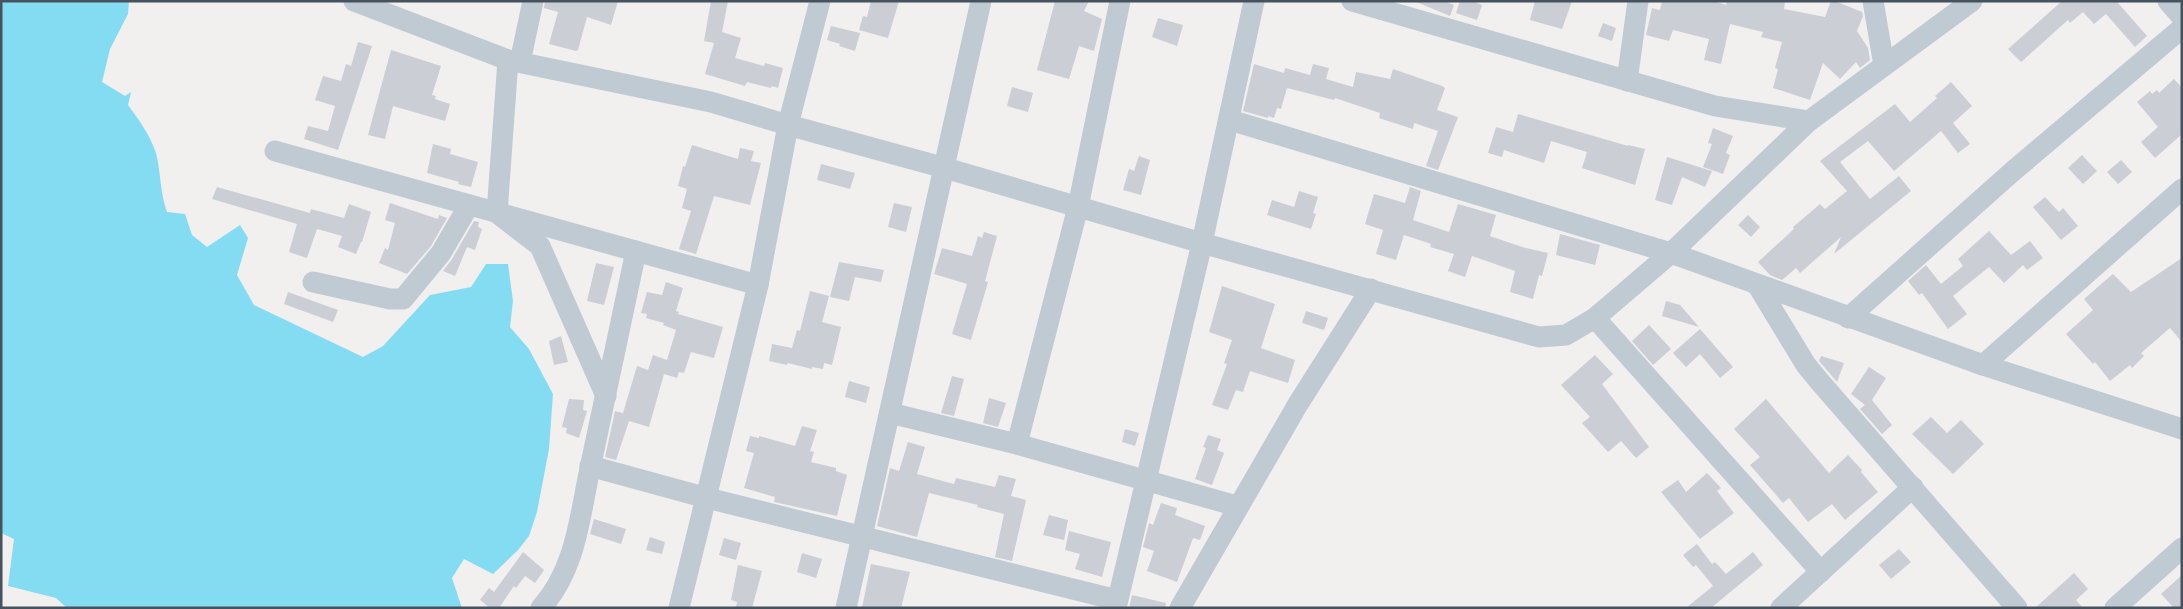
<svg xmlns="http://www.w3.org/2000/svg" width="2183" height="609" viewBox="0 0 2183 609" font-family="Ubuntu,sans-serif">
<rect width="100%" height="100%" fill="#f2efef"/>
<path fill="#84dcf3" d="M1 1H129L128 14 110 49 102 82 125 96 131 92 128 105C139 120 150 135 156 153 161 173 160 193 167 212L185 214 192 235 207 247 240 225 248 238 237 275 254 305 363 357 383 346 430 295 471 287 486 264H508L513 301 510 327 529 349 553 394 549 449 537 512 529 536 518 550 493 574 464 559 452 578 462 608H67L56 598 8 586 14 539 1 533Z"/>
<g fill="#cbced5">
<path d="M545 1H618L611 25 587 17 578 50 576 51 549 44 558 12 544 8Z"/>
<path d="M711 1H728L722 32 741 38 735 58 764 66 765 63 783 68 778 88 772 86 771 88 747 82 745 86 705 74 714 43 704 41Z"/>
<path d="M871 1H899L888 38 859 30 863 16 867 17Z"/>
<path d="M1055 1H1089L1084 11 1102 19 1094 51 1079 46 1069 79 1037 70Z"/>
<path d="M1414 1H1444L1454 5 1450 16Z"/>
<path d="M1460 1H1472L1482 5 1477 20 1456 13Z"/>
<path d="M1535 1H1572L1562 29 1530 20Z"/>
<path d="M1662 1H1714L1726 5 1727 1H1785L1784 9 1825 17 1831 1H1835L1862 12 1863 16 1857 31 1868 48 1870 60 1860 68 1856 62 1840 79 1823 63 1810 100 1773 88 1778 69 1775 68 1782 42 1761 37 1763 32 1730 24 1721 64 1704 60 1709 39 1673 30 1669 41 1646 35 1652 8 1660 10Z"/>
<path d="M2062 1H2120L2118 3 2147 36 2135 47 2106 14 2094 24 2083 12 2070 23 2068 20 2021 62 2008 49Z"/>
<path d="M1158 18 1183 25 1177 46 1152 37Z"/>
<path d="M1603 23 1616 28 1612 41 1598 36Z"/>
<path d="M831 26 860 33 855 51 839 46 840 44 827 40Z"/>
<path d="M358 42 372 46 338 150 304 139 308 126 328 131 335 106 315 100 323 76 341 81 346 64 351 66Z"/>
<path d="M391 50 441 66 432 95 436 96 435 99 450 104 445 121 393 106 385 139 368 135Z"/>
<path d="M1254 64 1284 73 1285 68 1310 75 1313 64 1329 68 1326 79 1353 87 1356 72 1390 79 1393 69 1442 86 1445 88 1437 110 1458 117 1438 170 1426 166 1438 131 1414 123 1413 129 1391 122 1379 118 1380 113 1335 98 1334 100 1287 88 1281 109 1277 108 1274 118 1268 116V118L1243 111Z"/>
<path d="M2174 79 2182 88V134L2155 158 2141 142 2158 127 2137 102 2150 91 2152 94 2157 90 2159 93Z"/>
<path d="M1951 82 1972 106 1953 123 1970 144 1958 153 1941 131 1894 171 1868 141 1840 162 1870 199 1899 176 1911 191 1834 254 1841 237 1800 273 1796 268 1782 280 1770 275 1758 262 1794 229 1793 227 1820 204 1825 209 1847 191 1820 161 1895 104 1910 122 1937 98 1935 96Z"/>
<path d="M1012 87 1033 93 1028 112 1007 106Z"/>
<path d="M1518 114 1628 146V145L1645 149 1635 185 1582 168 1587 152 1551 141 1544 163 1504 150 1502 157 1488 153 1496 127 1513 132Z"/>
<path d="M1713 128 1733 136 1726 153 1730 155 1723 174 1703 167 1712 144 1708 143Z"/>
<path d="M433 144 451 149 450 154 478 162 471 187 458 184 459 182 427 173Z"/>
<path d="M692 145 738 159 740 148 754 151 751 161 761 163 750 205 714 196 696 254 679 249 691 211 682 208 687 189 678 186 683 166 685 167Z"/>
<path d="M2082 155 2097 171 2083 184 2068 168Z"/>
<path d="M1139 156 1150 160 1141 195 1123 190 1129 169 1134 171Z"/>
<path d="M1667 157 1712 171 1705 187 1682 177 1672 205 1655 200Z"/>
<path d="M2121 160 2132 172 2118 184 2107 172Z"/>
<path d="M821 164 855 173 850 189 817 180Z"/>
<path d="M217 187 310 213 311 209 344 218 349 204 371 212 362 242H361L356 254 338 247 342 236 317 229 307 258 289 252 297 224 212 199Z"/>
<path d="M1410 187 1421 191 1413 220 1449 232 1458 204 1496 215 1490 236 1522 247 1548 253 1542 276 1539 275 1533 299 1510 292 1515 271 1472 256 1465 277 1448 271 1454 254 1430 247 1431 244 1404 235 1396 260 1376 254 1383 230 1365 224 1374 194 1405 203Z"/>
<path d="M1299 191 1318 197 1313 213 1316 214 1311 229 1267 215 1272 200 1294 207Z"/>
<path d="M2045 197 2059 212 2063 208 2078 226 2061 240 2033 207Z"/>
<path d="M390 203 438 219 439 215 447 218 431 246 407 274 379 263 385 248 388 250 395 223 385 220Z"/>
<path d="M894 203 912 207 906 232 888 227Z"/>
<path d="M1748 215 1760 227 1751 237 1738 225Z"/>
<path d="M474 221 479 222 478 227 482 229 475 250 467 247 455 276 443 271 452 259Z"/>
<path d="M1989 231 2011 255 2030 241 2043 258 2027 270 2023 265 2004 283 1989 267 1953 296 1967 314 1948 329 1922 293 1919 295 1908 281 1926 265 1941 284 1963 266 1958 259Z"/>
<path d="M984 232 997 236 985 281 988 282 971 340 952 334 967 284 934 274 942 248 972 256 978 236 982 238Z"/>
<path d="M1560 234 1600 245 1595 265 1556 255Z"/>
<path d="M2182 258V342L2170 328 2141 353 2144 356 2132 368 2130 365 2110 381 2095 362 2093 364 2066 334 2093 310 2084 299 2113 274 2131 292Z"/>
<path d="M839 262 884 270 881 282 855 277 849 301 830 297Z"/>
<path d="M596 263 614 267 604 305 587 301Z"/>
<path d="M666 282 683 288 676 311 679 312 678 314 723 327 714 358 691 352 684 373 679 372 677 378 664 374 649 427 629 421 616 460 605 457 615 411 623 413 637 366 648 370 653 355 667 360 676 330 663 325 664 323 646 318 647 314 641 313 647 292 662 295Z"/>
<path d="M1222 286 1275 304 1261 348 1295 360 1288 383 1250 371 1243 392 1236 390 1228 410 1212 405 1227 364 1224 363 1232 340 1209 332Z"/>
<path d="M810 291 829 296 822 322 841 327 832 365 824 363 823 369 812 367V369L788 363 787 365 769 361 772 344 792 348 797 330 800 331Z"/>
<path d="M288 292 338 310 333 322 284 304Z"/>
<path d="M1666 301 1680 305 1699 327 1662 316Z"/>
<path d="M1306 311 1328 318 1324 330 1302 323Z"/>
<path d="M1649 325 1671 349 1653 365 1632 341Z"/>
<path d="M1700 329 1733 367 1720 378 1700 354 1686 367 1673 353Z"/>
<path d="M561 336 568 362 554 365 549 341Z"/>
<path d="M1595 355 1613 374 1602 384 1649 447 1636 458 1621 441 1608 452 1582 423 1590 417 1561 385Z"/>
<path d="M1821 356 1844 363 1837 382 1819 361Z"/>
<path d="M1869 367 1886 378 1872 400 1892 425 1882 434 1860 409 1865 405 1851 394Z"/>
<path d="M952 376 964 379 954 416 941 413Z"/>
<path d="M849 381 870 387 866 403 845 397Z"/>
<path d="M989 398 1006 403 998 427 983 423Z"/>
<path d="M569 399 584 400 583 410 587 411 579 438 566 433 567 428 562 427Z"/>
<path d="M1766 399 1829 473 1848 455 1862 470 1861 472 1878 492 1845 520 1832 504 1808 522 1789 498 1783 503 1750 465 1760 457 1734 429Z"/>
<path d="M1931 417 1947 433 1961 420 1984 444 1953 474 1912 434Z"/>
<path d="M802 426 817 430 810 451 814 452 811 462 836 468V471L847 475 837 516 774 502 775 497 744 488 754 453 746 451 750 436 759 438V436L795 446Z"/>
<path d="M1125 429 1139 433 1135 446 1122 442Z"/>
<path d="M1208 435 1221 439 1217 450 1224 453 1212 485 1195 479 1206 448 1203 447Z"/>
<path d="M908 442 925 447 917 474 954 484 956 478 995 487 999 475 1016 479 1011 496 1026 500 1012 561 995 557 1004 514 977 507 978 505 929 493 917 537 877 526 890 468 899 471Z"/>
<path d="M1707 473 1721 488 1717 491 1734 513 1700 539 1661 492 1678 480 1686 492Z"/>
<path d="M1161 503 1177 508 1175 515 1205 526 1200 540 1193 538 1177 582 1147 571 1154 551 1143 547 1149 523 1153 525Z"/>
<path d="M1049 515 1068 520 1064 540 1043 535Z"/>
<path d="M594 519 626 529 621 544 590 534Z"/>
<path d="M1069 531 1111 542 1102 577 1075 569 1080 554 1065 550Z"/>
<path d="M650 537 665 542 662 554 646 550Z"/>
<path d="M724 538 741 543 736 560 719 555Z"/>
<path d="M1697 544 1712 564 1715 562 1726 574 1753 552 1763 565 1711 608H1686L1713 586 1696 565 1693 567 1683 555Z"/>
<path d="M1899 549 1911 562 1891 579 1879 565Z"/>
<path d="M523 552 544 570 535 583 525 576 516 588 514 586 499 608H490L480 600 489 588 494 592Z"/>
<path d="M802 553 822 559 816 578 797 572Z"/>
<path d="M871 564 910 572 901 608H862Z"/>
<path d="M738 565 762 571 752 608H736L737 602 731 600Z"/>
<path d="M2074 573 2088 589 2076 600 2083 608H2035Z"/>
<path d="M2182 575V608H2174L2161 594Z"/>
<path d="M1132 595 1166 603 1165 608H1129Z"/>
</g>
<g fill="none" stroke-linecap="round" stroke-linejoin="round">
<g stroke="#bfcad3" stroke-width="21">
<path d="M354 1 508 60 711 102 788 125 945 168 1202 243 1539 337 1566 335 1595 318 1671 253 1809 121 1972 1"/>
<path d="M1352 1 1715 106 1809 121"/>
<path d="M1873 1 1884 65"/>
<path d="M2168 1 2182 17"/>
<path d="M508 60 497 213 540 246 606 396"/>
<path d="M520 62 533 1"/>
<path d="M1627 81 1638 1"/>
<path d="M1230 120 1671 253 1983 365 2182 429"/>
<path d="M275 151 758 285"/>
<path d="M313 282 390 299H403L441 253 469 205"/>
<path d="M1758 286 1806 365 1820 382 2017 608"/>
<path d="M1595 318 1821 572"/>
<path d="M1848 318 2012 172 2182 28"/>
<path d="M1983 365 2182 189"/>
<path d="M890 413 1017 444 1237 506"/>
<path d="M1017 444 1078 207 1120 1"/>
<path d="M590 466 707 498 1117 600"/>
<path d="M541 608C578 567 580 511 592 459 607 390 621 320 636 251"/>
<path d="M679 608 758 285 788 125 820 1"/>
<path d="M846 608 981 1"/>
<path d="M1116 608 1202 243 1254 1"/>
<path d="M1180 608 1298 404 1371 289"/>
<path d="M1781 608 1913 487"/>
<path d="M2115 608 2182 548"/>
</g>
</g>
<rect width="2183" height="609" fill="none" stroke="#46535f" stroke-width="5"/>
</svg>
